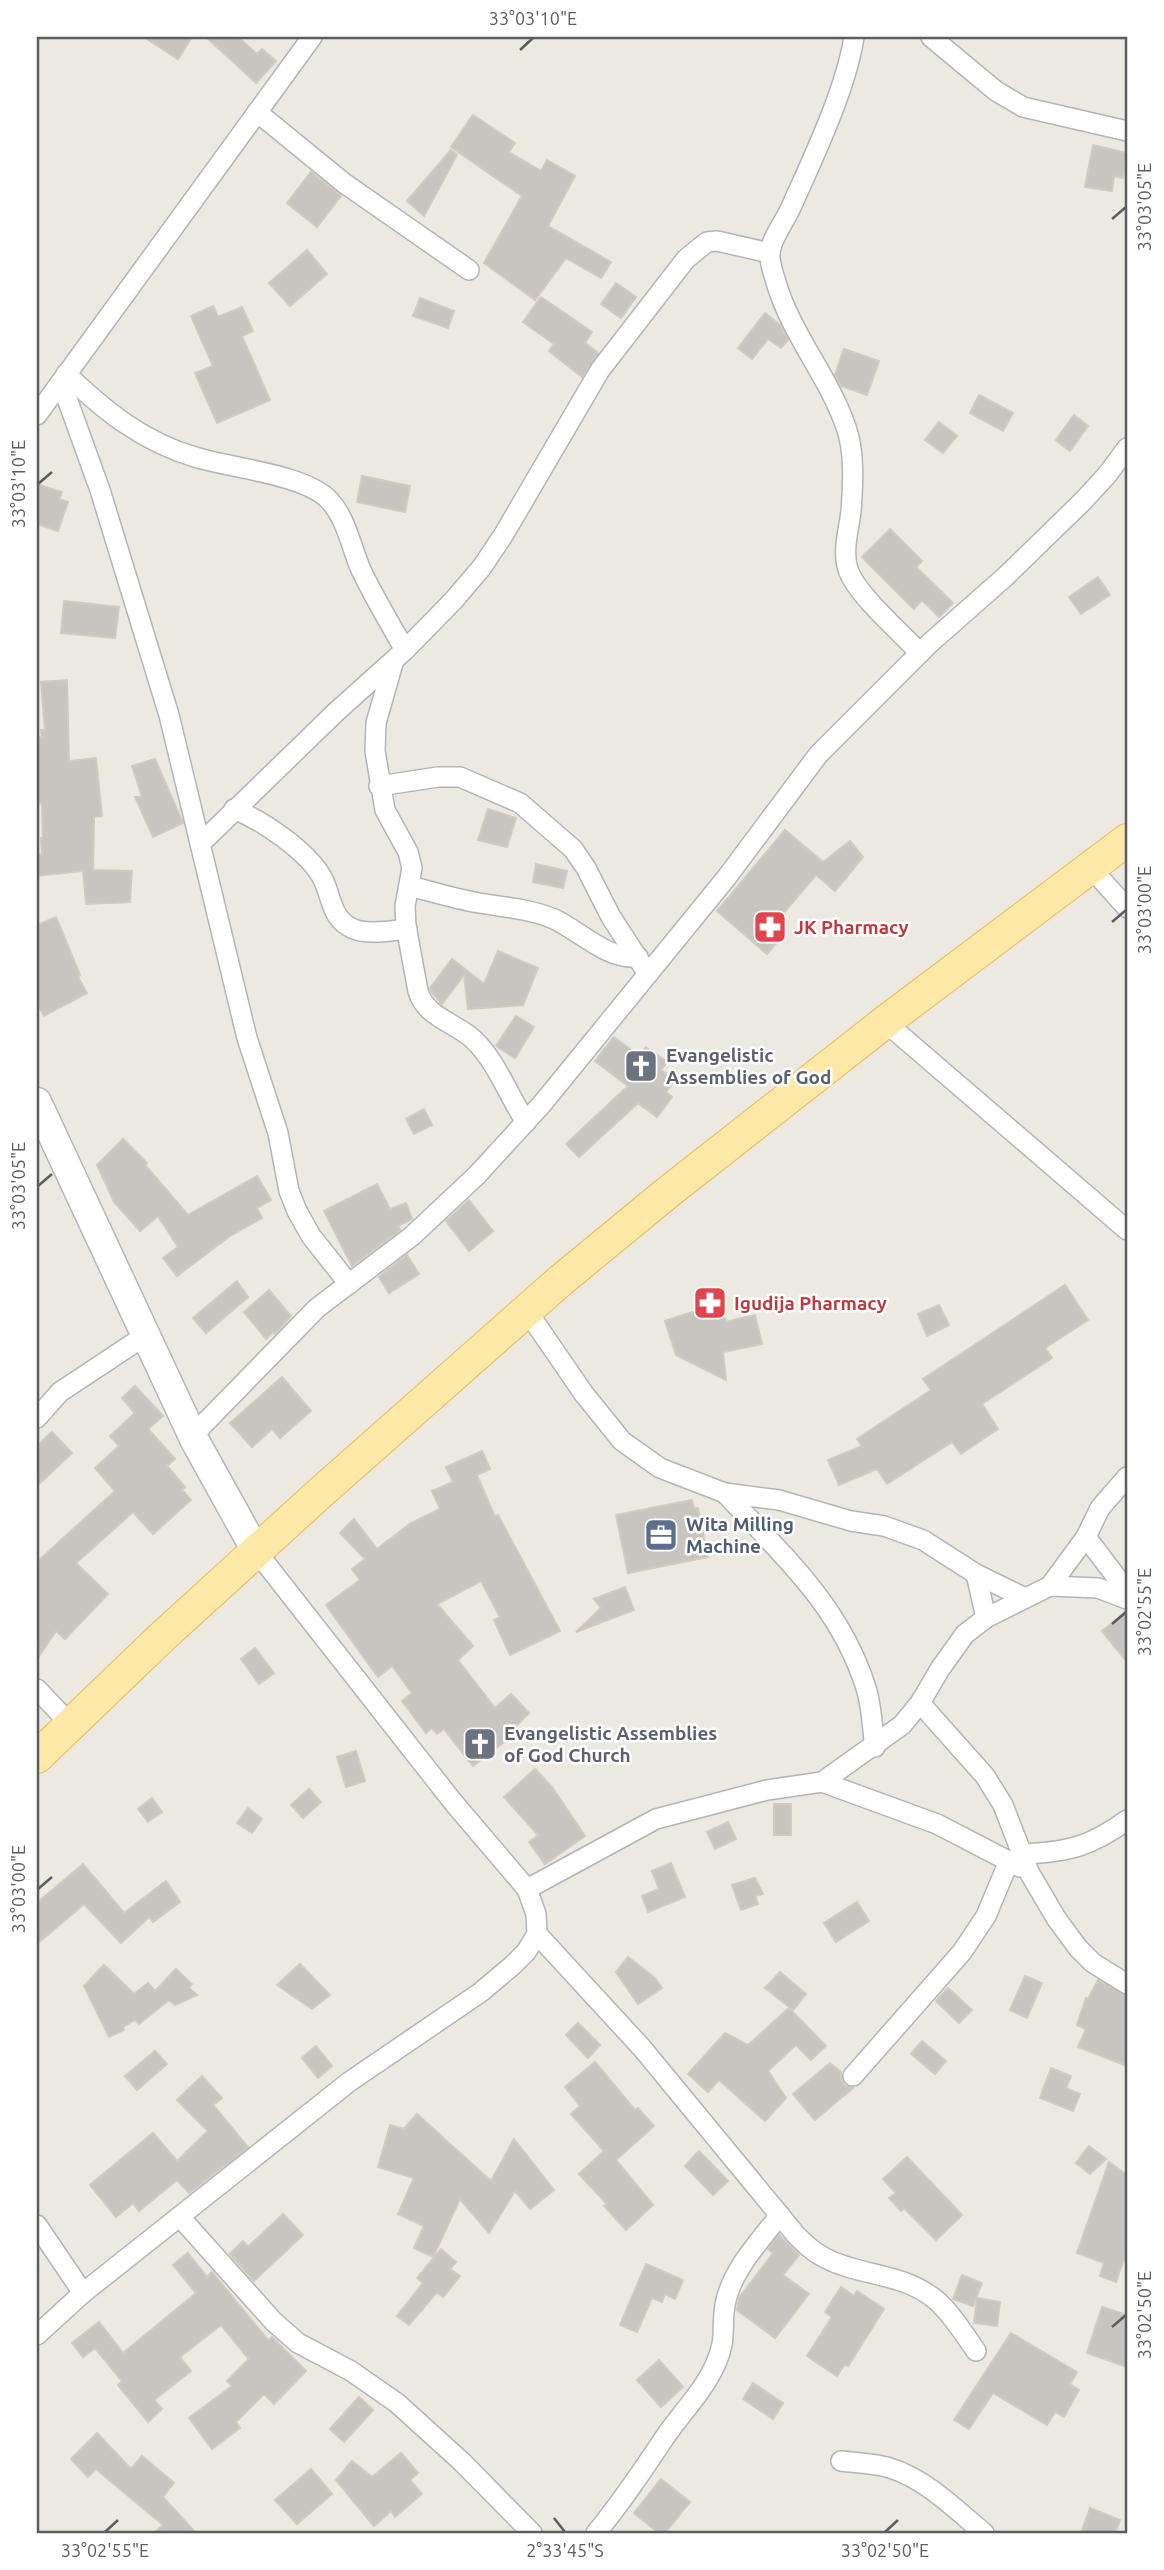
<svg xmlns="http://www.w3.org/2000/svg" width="1164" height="2570" viewBox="0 0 1164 2570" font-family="Ubuntu,sans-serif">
<rect width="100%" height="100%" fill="#ece9e1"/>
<g fill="#c8c4bf" stroke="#d1cac0" stroke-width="2">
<path d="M144 37H192L178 59Z"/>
<path d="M206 37H238L257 54 262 49 276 61 256 83Z"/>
<path d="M473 115 515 143 509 152 541 171 547 160 575 176 548 226 611 262 601 278 566 258 535 300 484 263 522 196 451 147Z"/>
<path d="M1093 145 1127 153 1123 178 1114 176 1112 191 1085 187Z"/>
<path d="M451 150 457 155 424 216 407 201Z"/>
<path d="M311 172 341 196 317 227 287 203Z"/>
<path d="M307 250 327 274 290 306 269 283Z"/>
<path d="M616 283 636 297 621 318 601 304Z"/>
<path d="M541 297 592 332 585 343 598 353 582 377 549 351 554 344 523 322Z"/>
<path d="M420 298 454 311 448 328 413 316Z"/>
<path d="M213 306 218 317 242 307 253 331 242 336 270 400 217 423 195 373 213 366 191 316Z"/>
<path d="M765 313 780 325 788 340 781 348 768 339 752 359 738 348Z"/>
<path d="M844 349 879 361 867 395 841 386 835 375Z"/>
<path d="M979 395 1013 413 1003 431 970 413Z"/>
<path d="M1074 415 1088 426 1070 451 1056 440Z"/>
<path d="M939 422 957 436 943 453 925 440Z"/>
<path d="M362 476 410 486 405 512 357 502Z"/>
<path d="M37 484 62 492 59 499 68 502 58 531 37 524Z"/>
<path d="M890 529 922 561 916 567 953 603 939 617 922 600 914 609 862 557Z"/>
<path d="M1098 577 1110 595 1081 614 1069 597Z"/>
<path d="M64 601 119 607 115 638 61 633Z"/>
<path d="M67 680 69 761 96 758 102 816 94 817 93 870 132 871 130 902 86 904 83 871 37 876V855L42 854 41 838 43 837 42 803 37 804V737H42L41 730H45L41 682Z"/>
<path d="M155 759 183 823 153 837 135 797H142L132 766Z"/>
<path d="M488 809 516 818 507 847 478 840Z"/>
<path d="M785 830 823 862 850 841 863 857 835 891 816 875 775 923 786 932 767 954 717 911Z"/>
<path d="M536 864 567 871 563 888 533 882Z"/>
<path d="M56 917 80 975 78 977 87 993 44 1016 37 1003V925Z"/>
<path d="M498 951 538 968 523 1005 468 1009 464 975 442 1004 433 994 430 988 452 959 484 984Z"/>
<path d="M516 1016 534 1027 515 1058 496 1046Z"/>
<path d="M614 1037 639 1056 646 1047 667 1062 661 1070 675 1080 666 1092 672 1097 657 1117 638 1103 579 1157 566 1144 628 1086 595 1061Z"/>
<path d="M424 1109 432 1125 414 1134 406 1119Z"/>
<path d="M123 1139 147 1163 145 1165 188 1215 257 1176 271 1200 257 1208 262 1218 230 1236 177 1276 163 1258 178 1247 158 1216 140 1231 114 1202 97 1165Z"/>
<path d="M377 1184 390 1209 406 1203 412 1219 398 1226 400 1230 352 1266 324 1211Z"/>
<path d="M469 1200 493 1231 469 1251 446 1221Z"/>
<path d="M407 1255 419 1274 389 1293 379 1277Z"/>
<path d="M237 1281 248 1297 206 1333 193 1318Z"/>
<path d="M1065 1285 1088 1320 1045 1348 1052 1358 982 1404 998 1429 961 1454 952 1442 887 1484 877 1469 839 1485 828 1460 862 1446 857 1439 931 1390 923 1379Z"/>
<path d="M269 1290 291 1316 275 1334 273 1332 266 1339 244 1312Z"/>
<path d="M720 1303 726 1322 755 1315 762 1344 723 1352 726 1380 676 1355 665 1321Z"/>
<path d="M939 1305 949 1325 927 1336 918 1314Z"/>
<path d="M282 1377 311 1411 280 1438 272 1429 252 1447 230 1423Z"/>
<path d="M135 1386 163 1416 148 1429 175 1459 167 1466 185 1487 182 1490 191 1500 153 1534 133 1512 76 1563 108 1594 65 1639 56 1631 37 1659V1562L115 1491 95 1468 119 1446 110 1436 135 1413 122 1398Z"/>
<path d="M52 1432 72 1453 37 1486V1446Z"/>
<path d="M482 1451 490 1469 477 1475 495 1517 498 1515 560 1631 510 1655 494 1620 500 1617 481 1581 437 1604 473 1646 458 1660 495 1708 511 1694 529 1713 507 1735 509 1738 473 1766 444 1729 437 1734 432 1728 426 1733 402 1701 412 1693 392 1666 378 1677 326 1605 360 1580 352 1569 365 1559 340 1533 354 1519 377 1549 411 1523 440 1509 432 1491 453 1482 446 1467Z"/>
<path d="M692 1500 694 1509 698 1508 708 1557 628 1573 616 1515Z"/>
<path d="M625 1587 634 1610 576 1632 601 1608 594 1599Z"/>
<path d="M1127 1611V1662L1102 1631Z"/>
<path d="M255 1648 274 1673 259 1684 241 1659Z"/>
<path d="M356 1751 365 1781 346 1787 337 1757Z"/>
<path d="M535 1769 552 1787 585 1836 545 1864 529 1842 538 1835 504 1797Z"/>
<path d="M309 1789 321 1802 303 1818 291 1805Z"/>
<path d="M152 1798 162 1812 148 1822 138 1809Z"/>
<rect x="774" y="1804" width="17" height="31"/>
<path d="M248 1808 262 1819 252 1833 237 1823Z"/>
<path d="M728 1822 736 1839 715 1849 707 1832Z"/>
<path d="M671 1863 685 1897 648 1912 642 1896 659 1889 652 1871Z"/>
<path d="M83 1864 124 1913 166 1881 180 1902 153 1922 149 1917 121 1943 84 1904 37 1944V1903Z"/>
<path d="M755 1878 763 1894 755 1896 758 1904 741 1910 732 1885Z"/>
<path d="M857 1902 869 1921 836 1942 824 1923Z"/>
<path d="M628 1957 655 1978 662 1988 638 2004 616 1972Z"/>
<path d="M300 1964 330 1995 312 2009 277 1985Z"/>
<path d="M104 1965 134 1994 148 1983 155 1991 176 1969 192 1984 189 1988 197 1995 175 2005 169 2000 139 2024 135 2020 123 2027 124 2030 109 2037 84 1986Z"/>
<path d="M780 1972 806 1994 793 2010 765 1988Z"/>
<path d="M1025 1976 1042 1983 1027 2018 1010 2010Z"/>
<path d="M1098 1980 1127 1996V2066L1078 2047 1086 2029 1077 2025 1086 1998 1088 1999Z"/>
<path d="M948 1988 972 2010 959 2023 936 2001Z"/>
<path d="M789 2008 826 2046 811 2060 796 2045 768 2071 786 2098 765 2121 719 2080 708 2092 688 2074 725 2033 748 2045Z"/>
<path d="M578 2023 600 2045 588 2058 566 2035Z"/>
<path d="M922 2041 946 2061 935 2074 911 2054Z"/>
<path d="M316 2046 332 2066 318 2078 302 2058Z"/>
<path d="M155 2051 167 2064 137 2090 125 2076Z"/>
<path d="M595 2062 635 2110 638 2108 654 2126 616 2160 653 2205 626 2230 604 2206 607 2204 579 2174 604 2151 571 2114 580 2106 565 2087Z"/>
<path d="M830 2063 841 2072V2079L844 2085 853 2088 815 2120 793 2094Z"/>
<path d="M1051 2068 1071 2076 1066 2088 1080 2094 1073 2111 1040 2098Z"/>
<path d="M202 2076 222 2098 213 2105 248 2147 189 2193 177 2180 139 2211 133 2203 116 2217 90 2185 153 2133 177 2161 208 2131 177 2100Z"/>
<path d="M417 2114 491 2181 514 2139 554 2190 530 2209 515 2191 489 2233 460 2199 433 2257 414 2248 424 2226 398 2214 414 2178 378 2167 390 2125 404 2129Z"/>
<path d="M1089 2146 1106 2159 1090 2174 1076 2163Z"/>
<path d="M699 2151 728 2181 713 2195 685 2166Z"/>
<path d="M907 2157 962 2215 936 2240 904 2208 901 2211 889 2198 896 2193 883 2179Z"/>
<path d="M1109 2162 1127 2175V2250L1116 2282 1100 2276 1104 2263 1077 2253Z"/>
<path d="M283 2214 303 2235 254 2281 230 2254 243 2241 248 2247Z"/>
<path d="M779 2235 799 2255 783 2275 809 2294 775 2338 737 2310 739 2298 773 2253 768 2249Z"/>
<path d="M441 2249 456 2262 450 2269 460 2276 443 2297 437 2292 409 2325 397 2316 423 2283 417 2278Z"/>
<path d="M188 2253 207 2277 212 2272 268 2340 272 2337 306 2371 274 2404 264 2394 236 2422 240 2428 212 2449 189 2418 232 2386 227 2381 249 2359 221 2325 180 2357 191 2371 154 2400 162 2409 148 2422 118 2385 122 2381 95 2348 83 2357 72 2343 99 2322 123 2353 196 2293 173 2265Z"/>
<path d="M646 2264 683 2280 675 2299 665 2294 662 2302 652 2298 637 2332 620 2325Z"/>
<path d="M962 2275 982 2283 973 2306 953 2299Z"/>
<path d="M841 2287 854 2296 857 2291 884 2309 848 2366 845 2364 837 2376 807 2356 832 2317 825 2312Z"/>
<path d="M977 2298 1000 2302 997 2326 974 2323Z"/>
<path d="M1102 2307 1127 2315V2367L1087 2353Z"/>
<path d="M1011 2333 1077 2372 1070 2384 1079 2390 1064 2417 1055 2412 1047 2425 993 2393 969 2429 954 2420Z"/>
<path d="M659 2360 683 2387 661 2407 637 2380Z"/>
<path d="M753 2383 783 2403 773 2419 743 2399Z"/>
<path d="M359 2397 373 2410 344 2442 330 2429Z"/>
<path d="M97 2433 131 2469 142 2456 174 2483 163 2497 196 2533H154L163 2525 96 2469 88 2477 71 2459Z"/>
<path d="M401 2453 418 2473 410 2480 422 2494 395 2517 391 2511 374 2526 336 2480 352 2461 372 2477Z"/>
<path d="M311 2469 332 2494 297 2524 275 2500Z"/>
<path d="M661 2479 690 2502 665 2533H659L634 2513Z"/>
<path d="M1090 2508 1120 2520 1115 2533H1081Z"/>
</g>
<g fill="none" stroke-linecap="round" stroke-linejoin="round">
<defs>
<g id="street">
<path d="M854 37C846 89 814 156 792 205 786 220 771 238 770 253 769 261 773 272 775 279 790 333 828 375 846 427 855 452 853 485 851 511 849 529 842 551 848 569 855 593 901 633 920 653"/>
<path d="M931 37 996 91 1023 107 1127 131"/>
<path d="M257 112 344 183 469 270"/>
<path d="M66 374C105 411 143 442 195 457 230 468 301 474 327 498 346 516 351 547 361 570 374 597 390 624 405 650"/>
<path d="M61 382 100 490 169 715 247 1038 278 1133 289 1191 297 1211 311 1236 349 1284"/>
<path d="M37 415 312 37"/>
<path d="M394 660 376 723 375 751 385 810 408 852 412 868 405 906 406 926 418 991C426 1018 455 1022 474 1040 497 1062 508 1095 526 1122"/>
<path d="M379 786 438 777H460L520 803 573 849 586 868 611 917 648 974"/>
<path d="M234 809C263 821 308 851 323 879 331 895 331 916 348 926 362 936 390 931 407 929"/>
<path d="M200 844 336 712 405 650 453 601 482 567 504 534 600 370 686 259 707 242 717 241 770 253"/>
<path d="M1090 867 1127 908"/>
<path d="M410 886C433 892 456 899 479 903 503 907 531 909 554 919 580 931 607 960 638 957"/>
<path d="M885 1022 1127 1230"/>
<path d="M527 1311 584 1394 622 1441 660 1468 725 1493 779 1500 851 1521 884 1526 923 1540 976 1574 1025 1598"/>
<path d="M37 1418 60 1392 146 1335"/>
<path d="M193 1435 317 1308 412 1236 477 1175 542 1104 727 877 818 755 930 643 1006 576 1083 501 1107 475 1127 448"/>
<path d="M725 1493C782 1555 840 1605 866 1688 872 1706 872 1728 875 1747"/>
<path d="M1086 1537 1127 1591"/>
<path d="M976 1574 986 1618"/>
<path d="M1050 1586 1086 1537 1100 1508 1127 1477"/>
<path d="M37 1689 71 1725"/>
<path d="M920 1703 985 1776 1003 1805 1029 1872 1056 1918 1078 1948 1093 1963 1127 1984"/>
<path d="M822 1782 937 1824 1020 1867"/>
<path d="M1022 1854C1068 1852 1090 1847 1127 1820"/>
<path d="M527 1889 656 1819 767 1790 822 1782 902 1725 920 1703 940 1669 965 1634 986 1618 1050 1586 1098 1588 1127 1599"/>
<path d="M537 1934 642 2048 796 2235C805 2244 813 2252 825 2258 862 2277 902 2272 936 2300 952 2314 964 2334 976 2351"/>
<path d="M853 2076 962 1952 986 1916 1009 1861"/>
<path d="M180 2217 274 2322 298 2343 351 2371 397 2403 462 2462 532 2533"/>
<path d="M37 2225 83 2293"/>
<path d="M37 2335 83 2293 349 2082 481 1992 513 1965 526 1952 537 1934 536 1914 527 1889 453 1802 256 1551"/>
<path d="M841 2461C857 2463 875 2463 890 2468 926 2479 956 2510 984 2533"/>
<path d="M596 2533C621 2503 643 2470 665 2437 682 2412 704 2391 716 2363 727 2338 721 2329 725 2305 731 2271 759 2242 780 2215"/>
</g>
<path id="secondary" d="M37 1102 195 1441 256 1551"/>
<path id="primary" d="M37 1757 162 1637 319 1494 560 1281 667 1193 885 1022 1127 840"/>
</defs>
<use href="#street" stroke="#b2b5b8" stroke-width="22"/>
<use href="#secondary" stroke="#b3b7bb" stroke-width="31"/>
<use href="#primary" stroke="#ecba5b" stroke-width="34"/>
<use href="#street" stroke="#fff" stroke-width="19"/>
<use href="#secondary" stroke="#fff" stroke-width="28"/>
<use href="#primary" stroke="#fce9a7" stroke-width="32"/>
</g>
<path fill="none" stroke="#5a5e62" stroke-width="2.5" d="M520 50 533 38M1112 219 1126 207M38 484 52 472M1112 922 1126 910M38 1186 52 1174M1112 1624 1126 1612M38 1889 52 1877M1112 2327 1126 2315M554 2518 565 2532M105 2532 118 2520M885 2532 898 2520"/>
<defs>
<symbol id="pharmacy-square" viewBox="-11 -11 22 22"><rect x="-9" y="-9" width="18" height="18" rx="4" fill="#e0444e" stroke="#fff"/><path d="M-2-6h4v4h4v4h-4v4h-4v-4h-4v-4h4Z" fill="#fff"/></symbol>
<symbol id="church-square" viewBox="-11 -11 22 22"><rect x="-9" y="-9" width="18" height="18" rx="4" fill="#6b7280" stroke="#fff"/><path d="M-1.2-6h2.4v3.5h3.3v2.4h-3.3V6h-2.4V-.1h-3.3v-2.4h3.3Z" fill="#fff"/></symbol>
<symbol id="office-square" viewBox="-11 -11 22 22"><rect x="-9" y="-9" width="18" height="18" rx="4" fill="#5c6f8a" stroke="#fff"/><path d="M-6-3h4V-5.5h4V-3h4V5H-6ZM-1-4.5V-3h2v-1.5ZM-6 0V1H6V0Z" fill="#fff"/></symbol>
</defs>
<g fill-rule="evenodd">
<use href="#pharmacy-square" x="751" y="908" width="38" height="38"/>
<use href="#church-square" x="622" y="1047" width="38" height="38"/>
<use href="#pharmacy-square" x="691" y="1284" width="38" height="38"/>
<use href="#office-square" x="642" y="1516" width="38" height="38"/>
<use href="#church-square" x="461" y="1725" width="38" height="38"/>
</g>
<g text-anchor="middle" stroke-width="5" stroke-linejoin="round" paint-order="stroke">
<g font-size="19" font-weight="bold" fill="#be3a42" stroke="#fff" text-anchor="start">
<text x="794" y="934">JK Pharmacy</text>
<text x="734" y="1310">Igudija Pharmacy</text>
</g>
<g font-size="19" font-weight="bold" fill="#5b616d" stroke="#fff" text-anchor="start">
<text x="666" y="1062">Evangelistic<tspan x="666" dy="22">Assemblies of God</tspan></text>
<text x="504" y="1740">Evangelistic Assemblies<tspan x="504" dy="22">of God Church</tspan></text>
</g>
<g font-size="19" font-weight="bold" fill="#4e5e75" stroke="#fff" text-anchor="start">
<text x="686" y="1531">Wita Milling<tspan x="686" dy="22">Machine</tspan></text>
</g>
</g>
<rect width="1164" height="2570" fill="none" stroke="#ffffff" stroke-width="77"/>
<rect x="38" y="38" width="1088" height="2494" fill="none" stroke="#5a5e62" stroke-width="2.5"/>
<g font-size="18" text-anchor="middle" fill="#5a5e62">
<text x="533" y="25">33°03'10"E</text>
<text transform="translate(1145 207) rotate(-90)" y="6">33°03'05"E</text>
<text transform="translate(19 484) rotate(-90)" y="6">33°03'10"E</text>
<text transform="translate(1145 910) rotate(-90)" y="6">33°03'00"E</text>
<text transform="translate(19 1186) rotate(-90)" y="6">33°03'05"E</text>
<text transform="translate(1145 1612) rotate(-90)" y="6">33°02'55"E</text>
<text transform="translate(19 1889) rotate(-90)" y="6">33°03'00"E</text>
<text transform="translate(1145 2315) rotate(-90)" y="6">33°02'50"E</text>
<text x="105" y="2557">33°02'55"E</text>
<text x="565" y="2557">2°33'45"S</text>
<text x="885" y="2557">33°02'50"E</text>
</g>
</svg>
